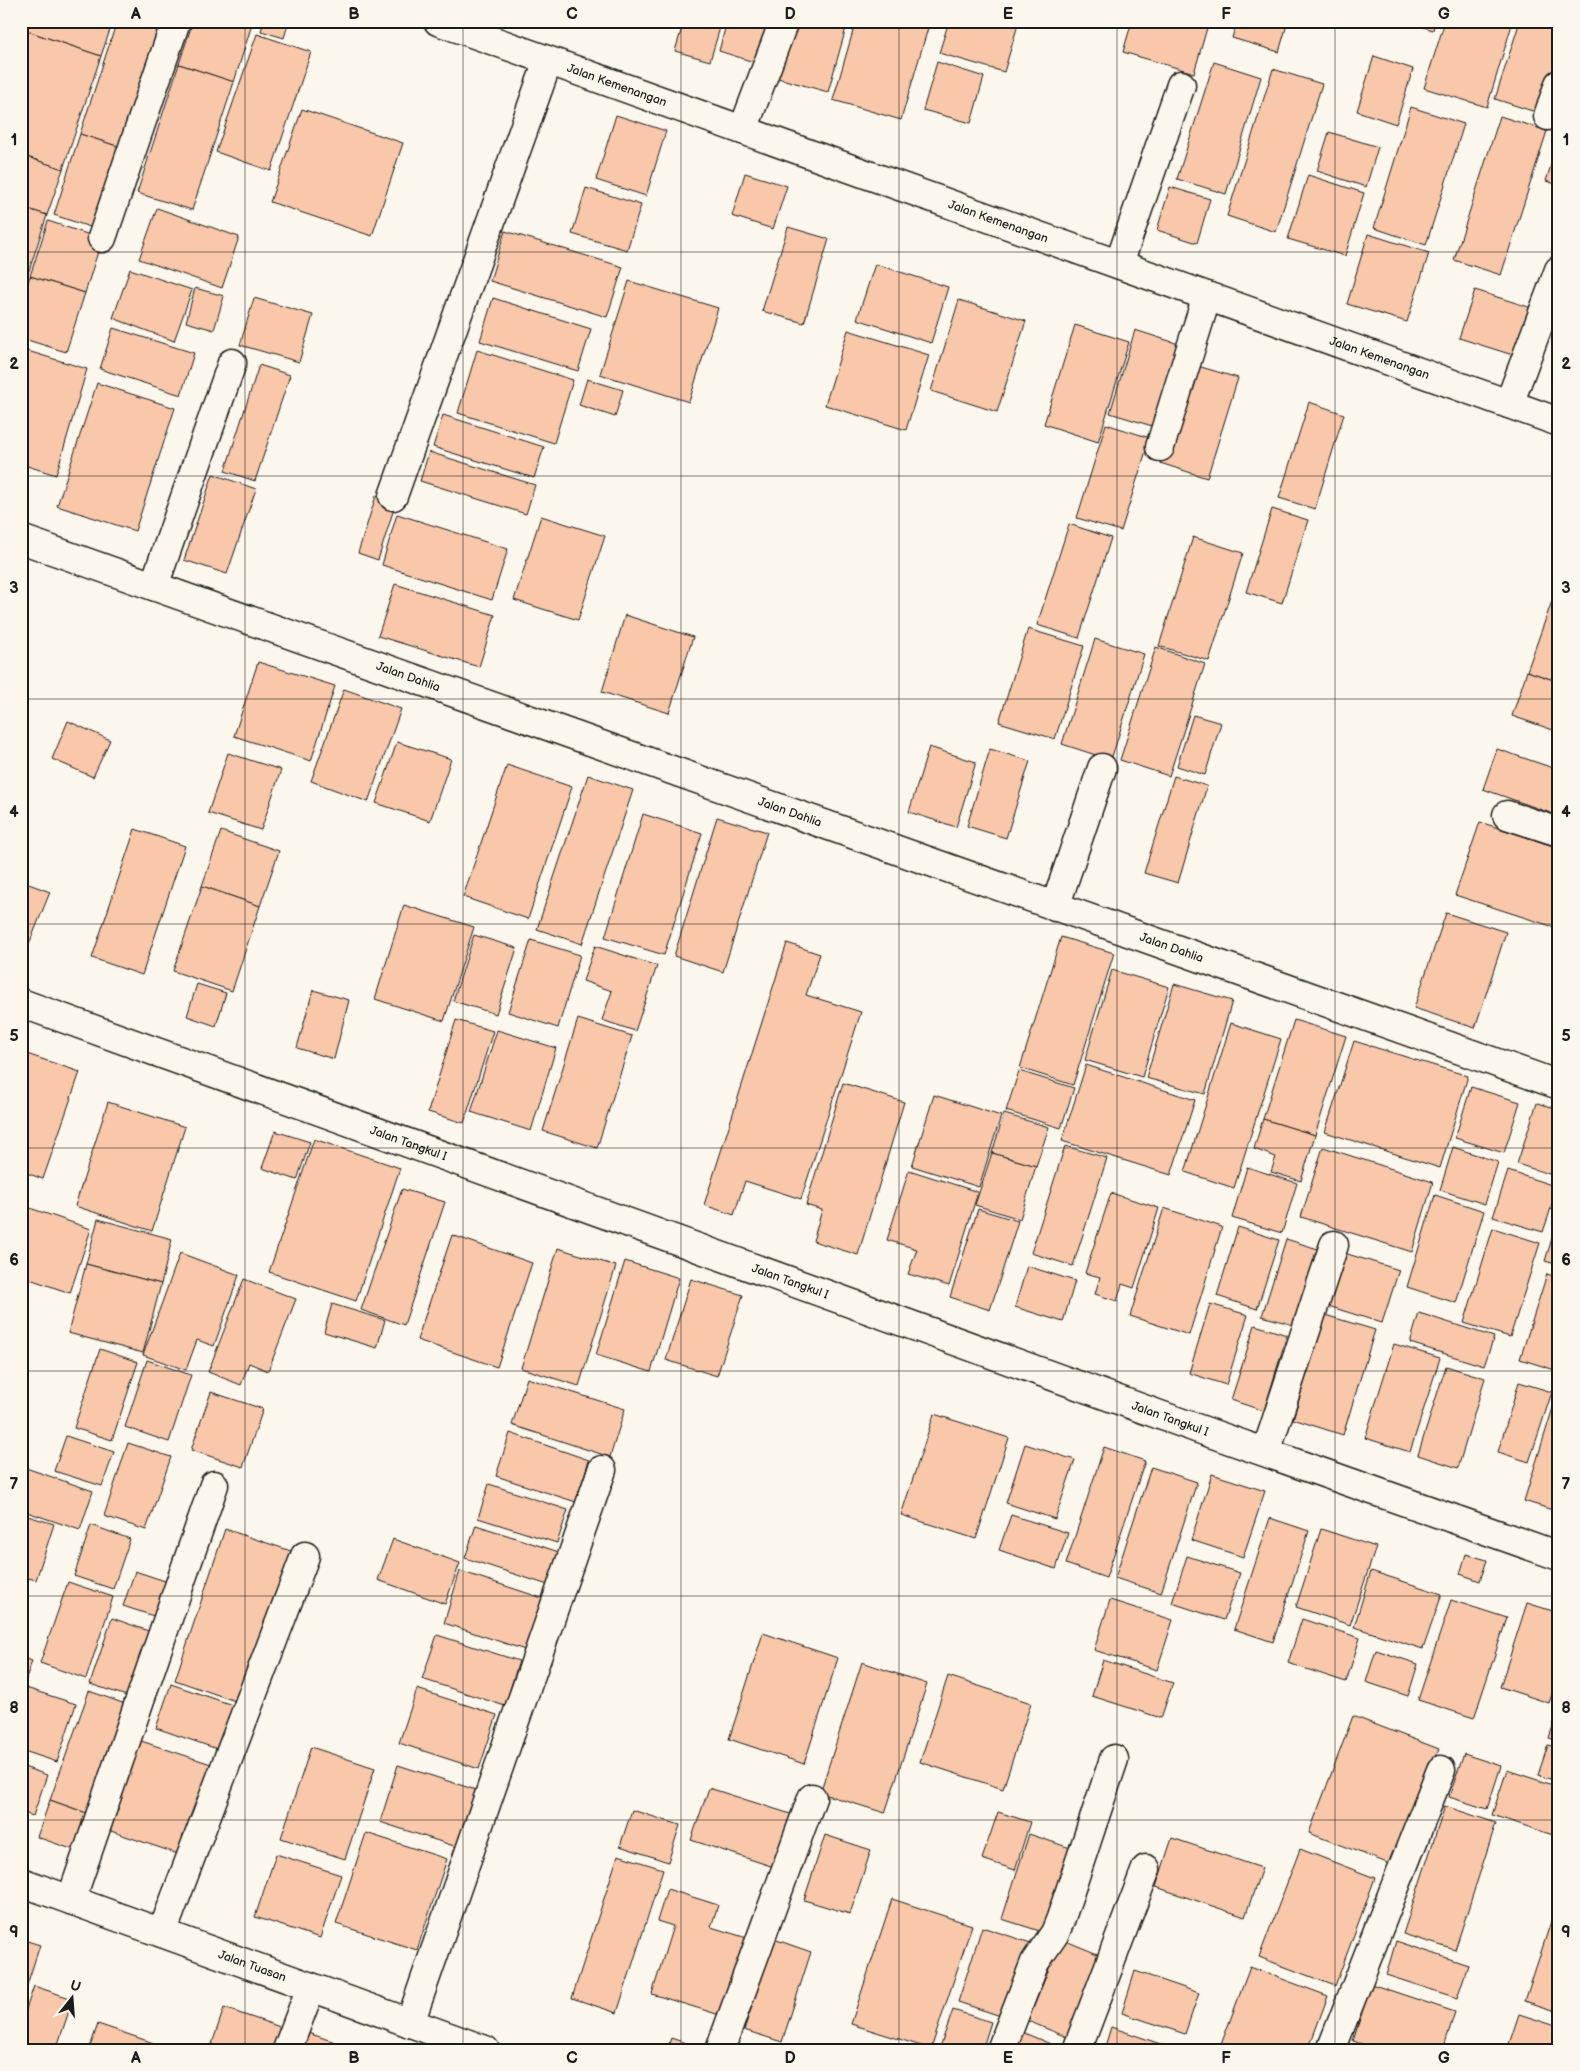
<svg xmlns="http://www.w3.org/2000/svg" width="1580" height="2071" viewBox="0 0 1580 2071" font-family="'Balsamiq Sans',sans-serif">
<rect width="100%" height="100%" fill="#fbf7ec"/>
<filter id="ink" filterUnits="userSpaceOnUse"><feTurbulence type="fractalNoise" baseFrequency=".02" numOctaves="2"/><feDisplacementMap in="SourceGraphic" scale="10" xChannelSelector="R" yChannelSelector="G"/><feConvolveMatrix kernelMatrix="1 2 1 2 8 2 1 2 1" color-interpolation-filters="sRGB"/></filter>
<g filter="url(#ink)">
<g fill="#f9c7a9" stroke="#1c1c1c">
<path d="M21 21H113L101 56 21 29Z"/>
<path d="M117 21H138L165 30 126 149 80 134Z"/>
<path d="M193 21H253L234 82 179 64Z"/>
<path d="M264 21H289L284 38 261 31Z"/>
<path d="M684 21H722L710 61 675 51Z"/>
<path d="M727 21H770L757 63 719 51Z"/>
<path d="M791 21H848L828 92 774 77Z"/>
<path d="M856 21H930L901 120 833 100Z"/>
<path d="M949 21H1019L1004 72 939 53Z"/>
<path d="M1085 21H1101L1100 26Z"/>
<path d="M1132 21H1209L1194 73 1123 52Z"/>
<path d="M1237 21H1288L1279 52 1232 38Z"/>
<path d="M1404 21H1435L1433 30Z"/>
<path d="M1445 21H1513L1487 107 1424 88Z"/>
<path d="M1520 21H1559V62L1542 114 1495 99Z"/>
<path d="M21 29 101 56 63 169 21 155Z"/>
<path d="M257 34 311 52 271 171 216 152Z"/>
<path d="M1374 56 1413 69 1396 124 1357 111Z"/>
<path d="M937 62 984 77 971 123 923 110Z"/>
<path d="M1214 62 1261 77 1226 194 1177 179Z"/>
<path d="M179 64 234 82 192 210 137 193Z"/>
<path d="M1273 69 1322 84 1276 232 1227 216Z"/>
<path d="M1411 107 1464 124 1426 245 1374 228Z"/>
<path d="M302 109 403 143 372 236 270 202Z"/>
<path d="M616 115 666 131 646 196 596 180Z"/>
<path d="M1500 116 1547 131 1501 275 1454 260Z"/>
<path d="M1329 132 1378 147 1366 187 1317 171Z"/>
<path d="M80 134 126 149 99 230 54 215Z"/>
<path d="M1559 140V185L1546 181Z"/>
<path d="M21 155 63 169 47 215 21 207Z"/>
<path d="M745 173 787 186 773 229 732 216Z"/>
<path d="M1308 175 1364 193 1345 256 1288 239Z"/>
<path d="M1170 187 1210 199 1197 243 1157 230Z"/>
<path d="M586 188 641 205 627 250 572 234Z"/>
<path d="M21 207 47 215 27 277 21 275Z"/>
<path d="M157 208 239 237 222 288 139 259Z"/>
<path d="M48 221 102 239 85 293 30 276Z"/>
<path d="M788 227 829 239 804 323 762 311Z"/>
<path d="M505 231 623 267 607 317 490 281Z"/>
<path d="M1368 234 1429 253 1407 322 1347 304Z"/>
<path d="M875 264 948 287 931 343 857 319Z"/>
<path d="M130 269 192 290 174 341 113 318Z"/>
<path d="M21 275 27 277 21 294Z"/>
<path d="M30 276 85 293 66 352 21 338V304Z"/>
<path d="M629 281 718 308 689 402 600 374Z"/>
<path d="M195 288 224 296 214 330 186 322Z"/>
<path d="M1475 290 1535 309 1519 357 1459 338Z"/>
<path d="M254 298 313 315 299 362 240 345Z"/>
<path d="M493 298 591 329 578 371 480 341Z"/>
<path d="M959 300 1026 321 997 412 931 391Z"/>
<path d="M1075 325 1129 342 1098 442 1044 424Z"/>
<path d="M113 328 194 353 181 395 100 369Z"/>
<path d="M848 330 929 355 906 430 825 405Z"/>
<path d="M1135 330 1188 347 1162 429 1110 413Z"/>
<path d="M21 349 87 369 56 475 21 464Z"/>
<path d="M477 350 573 380 554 443 458 413Z"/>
<path d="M1191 364 1238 378 1207 478 1160 463Z"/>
<path d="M259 365 290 375 255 481 225 471Z"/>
<path d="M587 379 623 390 615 417 579 405Z"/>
<path d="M97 383 175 408 135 531 57 506Z"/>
<path d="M1309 402 1344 414 1315 509 1279 498Z"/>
<path d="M443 415 544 447 534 478 433 447Z"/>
<path d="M1106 424 1150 438 1121 531 1077 518Z"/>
<path d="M429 452 535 485 526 514 420 481Z"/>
<path d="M213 474 256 489 227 574 184 560Z"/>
<path d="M376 496 396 502 378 560 358 553Z"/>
<path d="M1272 509 1308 520 1282 603 1246 592Z"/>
<path d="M397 514 508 549 492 600 382 565Z"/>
<path d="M541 516 605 536 578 620 514 600Z"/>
<path d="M1069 524 1111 538 1079 638 1037 625Z"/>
<path d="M1193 537 1243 553 1209 661 1159 646Z"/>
<path d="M395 584 495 615 479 667 378 636Z"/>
<path d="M1552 601 1559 603V682L1527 671Z"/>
<path d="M625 615 693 637 669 713 602 692Z"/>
<path d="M1028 629 1084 646 1055 739 999 722Z"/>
<path d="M1095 639 1144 654 1111 760 1062 744Z"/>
<path d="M1156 647 1205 664 1169 776 1120 760Z"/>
<path d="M258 662 335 686 311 761 234 736Z"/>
<path d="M1527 671 1559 682V732L1512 716Z"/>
<path d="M344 689 401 709 368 802 311 781Z"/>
<path d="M1193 715 1221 723 1205 775 1177 766Z"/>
<path d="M68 721 110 740 93 777 52 759Z"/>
<path d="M397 742 451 759 430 821 376 803Z"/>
<path d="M929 747 976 762 956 827 909 812Z"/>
<path d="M990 749 1030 761 1006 838 967 826Z"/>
<path d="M1497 749 1559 770V816L1483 789Z"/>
<path d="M228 753 281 770 261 830 208 813Z"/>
<path d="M507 765 572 787 528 919 463 897Z"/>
<path d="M588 775 633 790 582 944 537 929Z"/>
<path d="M1174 776 1207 786 1178 883 1144 873Z"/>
<path d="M643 814 702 833 664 955 605 937Z"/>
<path d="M717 817 767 832 723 972 674 956Z"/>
<path d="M1480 822 1559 848V911L1554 927 1455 895Z"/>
<path d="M135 829 185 846 142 975 92 958Z"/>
<path d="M221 831 279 851 260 906 202 886Z"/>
<path d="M21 881 50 892 21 964Z"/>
<path d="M202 886 260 906 232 991 173 971Z"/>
<path d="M404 905 474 927 444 1021 375 999Z"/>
<path d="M1446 913 1506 932 1475 1028 1414 1008Z"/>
<path d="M474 935 517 948 496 1014 453 1001Z"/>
<path d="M1061 937 1114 953 1073 1085 1020 1068Z"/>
<path d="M531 940 580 955 558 1028 508 1012Z"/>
<path d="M787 943 820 954 806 995 861 1012 801 1199 745 1181 734 1215 704 1205Z"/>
<path d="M595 946 657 966 635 1031 602 1020 612 991 583 981Z"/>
<path d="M1112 970 1169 987 1142 1077 1085 1060Z"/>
<path d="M197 984 226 993 216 1026 187 1016Z"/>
<path d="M1174 984 1232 1001 1205 1094 1146 1078Z"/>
<path d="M313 990 349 1000 334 1059 297 1048Z"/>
<path d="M578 1019 632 1036 597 1148 543 1131Z"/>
<path d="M456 1020 493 1031 464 1123 428 1112Z"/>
<path d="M1294 1020 1346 1036 1315 1135 1263 1119Z"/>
<path d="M1231 1023 1281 1039 1234 1188 1185 1172Z"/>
<path d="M497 1030 556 1048 531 1131 471 1112Z"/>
<path d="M1354 1041 1468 1076 1440 1168 1325 1132Z"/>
<path d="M21 1052 80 1072 43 1179 21 1171Z"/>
<path d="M1086 1065 1195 1100 1171 1175 1062 1141Z"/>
<path d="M1019 1071 1074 1088 1061 1128 1006 1111Z"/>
<path d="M843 1083 904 1102 858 1255 813 1241 822 1210 806 1205Z"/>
<path d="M1471 1087 1520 1102 1504 1153 1455 1138Z"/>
<path d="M934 1095 1001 1116 979 1187 912 1166Z"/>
<path d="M108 1102 185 1127 152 1231 75 1206Z"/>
<path d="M1537 1103 1559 1109V1177L1517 1164Z"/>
<path d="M1004 1114 1049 1127 1036 1166 992 1153Z"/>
<path d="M1263 1119 1315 1135 1301 1181 1271 1172 1276 1157 1254 1149Z"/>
<path d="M275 1131 310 1142 297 1180 262 1168Z"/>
<path d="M314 1139 400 1168 356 1301 269 1272Z"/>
<path d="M1065 1146 1107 1158 1073 1266 1031 1253Z"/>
<path d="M1323 1147 1433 1182 1412 1252 1301 1217Z"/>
<path d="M1453 1147 1498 1162 1485 1204 1440 1190Z"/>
<path d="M992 1153 1036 1166 1020 1219 975 1205Z"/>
<path d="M1247 1167 1297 1183 1282 1233 1232 1218Z"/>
<path d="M909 1170 978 1192 949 1286 908 1274 917 1249 887 1240Z"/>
<path d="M1508 1171 1558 1187 1543 1232 1493 1217Z"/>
<path d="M402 1189 445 1202 404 1325 361 1310Z"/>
<path d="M1111 1193 1159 1208 1134 1288 1122 1284 1117 1301 1095 1294 1100 1277 1085 1273Z"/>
<path d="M1435 1195 1484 1211 1456 1303 1407 1287Z"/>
<path d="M21 1205 91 1229 70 1293 21 1276Z"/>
<path d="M1164 1208 1222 1227 1189 1335 1130 1316Z"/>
<path d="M978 1209 1018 1221 990 1310 950 1297Z"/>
<path d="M1559 1216V1265L1545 1261Z"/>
<path d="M98 1219 172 1239 161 1284 86 1264Z"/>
<path d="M1238 1227 1279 1240 1257 1309 1217 1296Z"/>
<path d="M1493 1228 1540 1243 1510 1337 1464 1323Z"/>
<path d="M452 1235 532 1263 497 1367 417 1340Z"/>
<path d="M1286 1239 1321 1250 1297 1326 1262 1316Z"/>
<path d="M558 1248 616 1266 579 1386 521 1368Z"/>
<path d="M1341 1252 1399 1270 1382 1323 1325 1305Z"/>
<path d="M180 1253 239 1275 214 1346 197 1340 186 1370 143 1355Z"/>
<path d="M625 1261 679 1278 651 1372 596 1355Z"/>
<path d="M86 1264 161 1284 143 1353 68 1333Z"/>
<path d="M1027 1266 1075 1281 1063 1322 1015 1307Z"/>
<path d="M1547 1274 1559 1278V1359L1555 1370 1520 1359Z"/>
<path d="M244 1279 296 1299 268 1371 249 1363 241 1385 208 1372Z"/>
<path d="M691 1279 743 1295 717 1376 666 1360Z"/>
<path d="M332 1304 385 1320 377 1348 324 1332Z"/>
<path d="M1210 1304 1248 1315 1226 1385 1189 1373Z"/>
<path d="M1419 1313 1494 1337 1484 1366 1410 1343Z"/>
<path d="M1325 1315 1375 1330 1343 1435 1293 1419Z"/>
<path d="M1255 1325 1287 1335 1264 1411 1231 1400Z"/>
<path d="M1394 1344 1440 1358 1410 1452 1365 1438Z"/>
<path d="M100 1349 138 1362 112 1440 74 1428Z"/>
<path d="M147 1360 191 1375 169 1442 125 1427Z"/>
<path d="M1446 1366 1485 1378 1458 1468 1418 1455Z"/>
<path d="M527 1378 625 1409 610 1457 512 1425Z"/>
<path d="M1519 1382 1552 1392 1529 1462 1498 1452Z"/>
<path d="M211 1392 263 1409 243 1467 191 1450Z"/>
<path d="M1556 1398 1559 1399V1512L1524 1501Z"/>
<path d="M934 1414 1009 1438 976 1539 901 1515Z"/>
<path d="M510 1433 589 1460 576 1502 496 1476Z"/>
<path d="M66 1436 114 1452 102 1486 54 1471Z"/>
<path d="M128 1443 171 1457 146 1530 104 1516Z"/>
<path d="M1025 1444 1075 1460 1055 1519 1006 1503Z"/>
<path d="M1104 1447 1145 1461 1106 1578 1066 1564Z"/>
<path d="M23 1467 93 1491 80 1530 21 1510Z"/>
<path d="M1151 1467 1197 1482 1161 1593 1115 1578Z"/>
<path d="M1212 1474 1265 1491 1243 1557 1191 1540Z"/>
<path d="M489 1484 568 1510 557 1543 478 1518Z"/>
<path d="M21 1514 54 1524 36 1580 21 1576Z"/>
<path d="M1011 1515 1068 1533 1056 1569 999 1550Z"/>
<path d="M1270 1518 1309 1531 1273 1642 1234 1629Z"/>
<path d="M91 1525 130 1539 113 1589 74 1576Z"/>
<path d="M476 1525 562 1553 551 1586 465 1558Z"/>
<path d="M225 1529 291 1551 241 1703 175 1680Z"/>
<path d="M1321 1529 1376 1547 1350 1625 1296 1607Z"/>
<path d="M393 1539 460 1563 445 1604 378 1580Z"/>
<path d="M1466 1554 1487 1560 1480 1581 1460 1574Z"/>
<path d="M1187 1556 1240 1573 1224 1620 1172 1603Z"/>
<path d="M135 1571 174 1584 163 1619 123 1606Z"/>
<path d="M460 1571 545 1599 528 1651 444 1623Z"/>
<path d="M1371 1571 1442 1594 1423 1649 1354 1627Z"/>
<path d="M68 1582 113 1597 86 1679 40 1663Z"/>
<path d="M1110 1600 1173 1620 1157 1670 1094 1650Z"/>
<path d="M1451 1600 1507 1618 1474 1718 1418 1700Z"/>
<path d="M1527 1603 1559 1613V1674L1549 1703 1500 1687Z"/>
<path d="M112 1618 157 1634 136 1699 90 1684Z"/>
<path d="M1302 1619 1360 1638 1346 1682 1288 1663Z"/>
<path d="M763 1633 838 1658 804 1764 729 1739Z"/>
<path d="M437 1635 519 1661 505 1706 422 1679Z"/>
<path d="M1376 1650 1418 1664 1408 1696 1366 1682Z"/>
<path d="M21 1657 32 1661 21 1694Z"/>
<path d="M1103 1660 1173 1683 1161 1718 1092 1696Z"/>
<path d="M862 1662 927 1684 885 1813 820 1793Z"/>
<path d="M948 1676 1031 1703 1003 1789 920 1762Z"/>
<path d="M171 1684 241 1708 226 1752 156 1728Z"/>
<path d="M26 1688 76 1704 57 1762 21 1750V1702Z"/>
<path d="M417 1689 497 1715 479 1769 399 1743Z"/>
<path d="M89 1691 131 1706 92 1815 50 1800Z"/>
<path d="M1559 1708V1741L1549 1738Z"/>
<path d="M1353 1716 1439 1749 1395 1866 1309 1833Z"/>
<path d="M132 1738 214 1765 184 1856 102 1828Z"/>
<path d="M1548 1745 1559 1748V1782L1538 1775Z"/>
<path d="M311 1747 375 1768 345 1859 281 1838Z"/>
<path d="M1464 1754 1501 1766 1487 1809 1449 1797Z"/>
<path d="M398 1765 479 1791 460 1848 380 1822Z"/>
<path d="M21 1766 47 1775 33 1816 21 1812Z"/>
<path d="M1507 1770 1559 1787V1837L1492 1815Z"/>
<path d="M709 1788 800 1817 783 1870 691 1840Z"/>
<path d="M50 1800 92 1815 80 1852 37 1837Z"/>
<path d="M1445 1806 1496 1823 1455 1950 1403 1934Z"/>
<path d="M632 1810 680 1825 668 1862 620 1846Z"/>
<path d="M998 1812 1030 1822 1015 1870 982 1859Z"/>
<path d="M366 1833 447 1859 417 1950 336 1924Z"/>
<path d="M1029 1834 1076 1850 1049 1934 1002 1919Z"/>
<path d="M825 1835 871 1850 850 1914 804 1900Z"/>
<path d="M1172 1838 1262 1868 1245 1917 1156 1887Z"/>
<path d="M1300 1849 1375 1878 1335 1986 1259 1957Z"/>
<path d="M276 1854 341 1875 320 1938 255 1917Z"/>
<path d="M618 1855 663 1869 617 2013 572 1998Z"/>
<path d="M667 1889 718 1905 711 1927 747 1938 723 2016 652 1994 673 1926 657 1921Z"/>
<path d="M1559 1897V2012L1525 2001Z"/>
<path d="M892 1899 972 1925 931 2049 851 2024Z"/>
<path d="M982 1927 1031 1943 1007 2018 958 2002Z"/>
<path d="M21 1939 40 1945 25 1991 21 1990Z"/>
<path d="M774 1939 811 1952 782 2042 744 2030Z"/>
<path d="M1061 1939 1107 1958 1074 2040 1028 2021Z"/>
<path d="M1396 1941 1468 1965 1457 1998 1386 1975Z"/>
<path d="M1250 1967 1328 1996 1308 2050H1219Z"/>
<path d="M1135 1971 1199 1993 1185 2034 1122 2013Z"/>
<path d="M1371 1984 1455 2012 1443 2050H1379L1353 2041Z"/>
<path d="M34 1986 73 1999 56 2050H21V2024Z"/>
<path d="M224 2008 286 2029 280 2050H210Z"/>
<path d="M953 2010 991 2022 982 2050H939Z"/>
<path d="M1519 2014 1559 2027V2050H1507Z"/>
<path d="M98 2024 174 2050H89Z"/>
<path d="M1111 2027 1178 2050H1104Z"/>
<path d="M1017 2030 1065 2050H1009Z"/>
<path d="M305 2032 341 2044 339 2050H300Z"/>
<path d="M671 2038 706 2050H667Z"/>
</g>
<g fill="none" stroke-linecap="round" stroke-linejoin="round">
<defs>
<g id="street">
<path id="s1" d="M438 21 1559 422"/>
<path d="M1548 116 1559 84"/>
<path d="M743 130 784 21"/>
<path d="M102 238 176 21"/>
<path d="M1119 264 1181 85"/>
<path d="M1509 404 1559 270"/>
<path d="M1160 447 1207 296"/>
<path d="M393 496 548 61"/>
<path id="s2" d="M21 539 1559 1085"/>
<path d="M154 586 232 363"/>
<path d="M1507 815 1559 832"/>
<path d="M1055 907 1102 768"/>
<path id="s3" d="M21 1003 1196 1428 1559 1556"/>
<path d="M1266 1452 1334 1245"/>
<path d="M71 1900 214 1485"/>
<path d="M162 1933 305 1556"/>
<path d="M410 2023 602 1470"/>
<path d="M287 2050 311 1987"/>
<path d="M720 2050 812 1798"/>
<path d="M1001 2050 1035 1962 1055 1933 1061 1918 1114 1759"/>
<path d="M1077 2050 1146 1869"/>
<path d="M1331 2050 1441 1770"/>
</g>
<g id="secondary">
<path id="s4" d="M21 1882 485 2050"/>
</g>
</defs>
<use href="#street" stroke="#1c1c1c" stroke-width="31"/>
<use href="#secondary" stroke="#1c1c1c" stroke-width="31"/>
<use href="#street" stroke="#fbf7ec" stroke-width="28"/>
<use href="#secondary" stroke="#fbf7ec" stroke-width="28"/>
</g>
</g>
<path fill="none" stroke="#1c1c1c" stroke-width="1" stroke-opacity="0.55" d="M245 21V2050M463 21V2050M681 21V2050M899 21V2050M1117 21V2050M1335 21V2050M21 252H1559M21 476H1559M21 699H1559M21 924H1559M21 1148H1559M21 1371H1559M21 1596H1559M21 1820H1559"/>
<g text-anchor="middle" stroke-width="4.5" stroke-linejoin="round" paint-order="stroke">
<g font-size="12" fill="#1c1c1c" stroke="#fbf7ec">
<text dy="4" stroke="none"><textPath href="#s1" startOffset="190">Jalan Kemenangan</textPath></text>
<text dy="4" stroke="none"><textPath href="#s1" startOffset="595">Jalan Kemenangan</textPath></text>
<text dy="4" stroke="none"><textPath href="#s1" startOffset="1000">Jalan Kemenangan</textPath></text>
<text dy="4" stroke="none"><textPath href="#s2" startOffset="411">Jalan Dahlia</textPath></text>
<text dy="4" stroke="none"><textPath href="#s2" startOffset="816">Jalan Dahlia</textPath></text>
<text dy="4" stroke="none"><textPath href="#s2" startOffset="1221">Jalan Dahlia</textPath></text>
<text dy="4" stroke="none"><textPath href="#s3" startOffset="412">Jalan Tangkul I</textPath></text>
<text dy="4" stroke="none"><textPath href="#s3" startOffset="818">Jalan Tangkul I</textPath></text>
<text dy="4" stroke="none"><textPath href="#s3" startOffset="1222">Jalan Tangkul I</textPath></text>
<text dy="4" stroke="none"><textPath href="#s4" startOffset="246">Jalan Tuasan</textPath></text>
</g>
</g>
<rect width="1580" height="2071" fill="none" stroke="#fbf7ec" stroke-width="55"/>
<g transform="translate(72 1998) rotate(17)" stroke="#fbf7ec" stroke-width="4" paint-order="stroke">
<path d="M0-4L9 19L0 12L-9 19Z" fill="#1c1c1c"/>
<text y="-8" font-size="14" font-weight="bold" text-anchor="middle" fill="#1c1c1c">U</text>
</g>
<rect x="28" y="28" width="1524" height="2016" fill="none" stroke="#1c1c1c" stroke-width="2"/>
<g font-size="16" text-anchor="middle" font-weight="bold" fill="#1c1c1c">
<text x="136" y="19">A</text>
<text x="354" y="19">B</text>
<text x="572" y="19">C</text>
<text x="790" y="19">D</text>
<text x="1008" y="19">E</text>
<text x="1226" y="19">F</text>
<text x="1444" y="19">G</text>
<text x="14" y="145">1</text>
<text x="1566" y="145">1</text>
<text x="14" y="369">2</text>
<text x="1566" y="369">2</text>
<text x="14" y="593">3</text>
<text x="1566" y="593">3</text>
<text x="14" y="817">4</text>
<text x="1566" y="817">4</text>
<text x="14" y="1041">5</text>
<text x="1566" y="1041">5</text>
<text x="14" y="1265">6</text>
<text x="1566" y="1265">6</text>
<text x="14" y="1489">7</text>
<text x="1566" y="1489">7</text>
<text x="14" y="1713">8</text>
<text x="1566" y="1713">8</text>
<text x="14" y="1937">9</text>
<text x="1566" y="1937">9</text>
<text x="136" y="2063">A</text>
<text x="354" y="2063">B</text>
<text x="572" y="2063">C</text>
<text x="790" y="2063">D</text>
<text x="1008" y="2063">E</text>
<text x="1226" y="2063">F</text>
<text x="1444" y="2063">G</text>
</g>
</svg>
